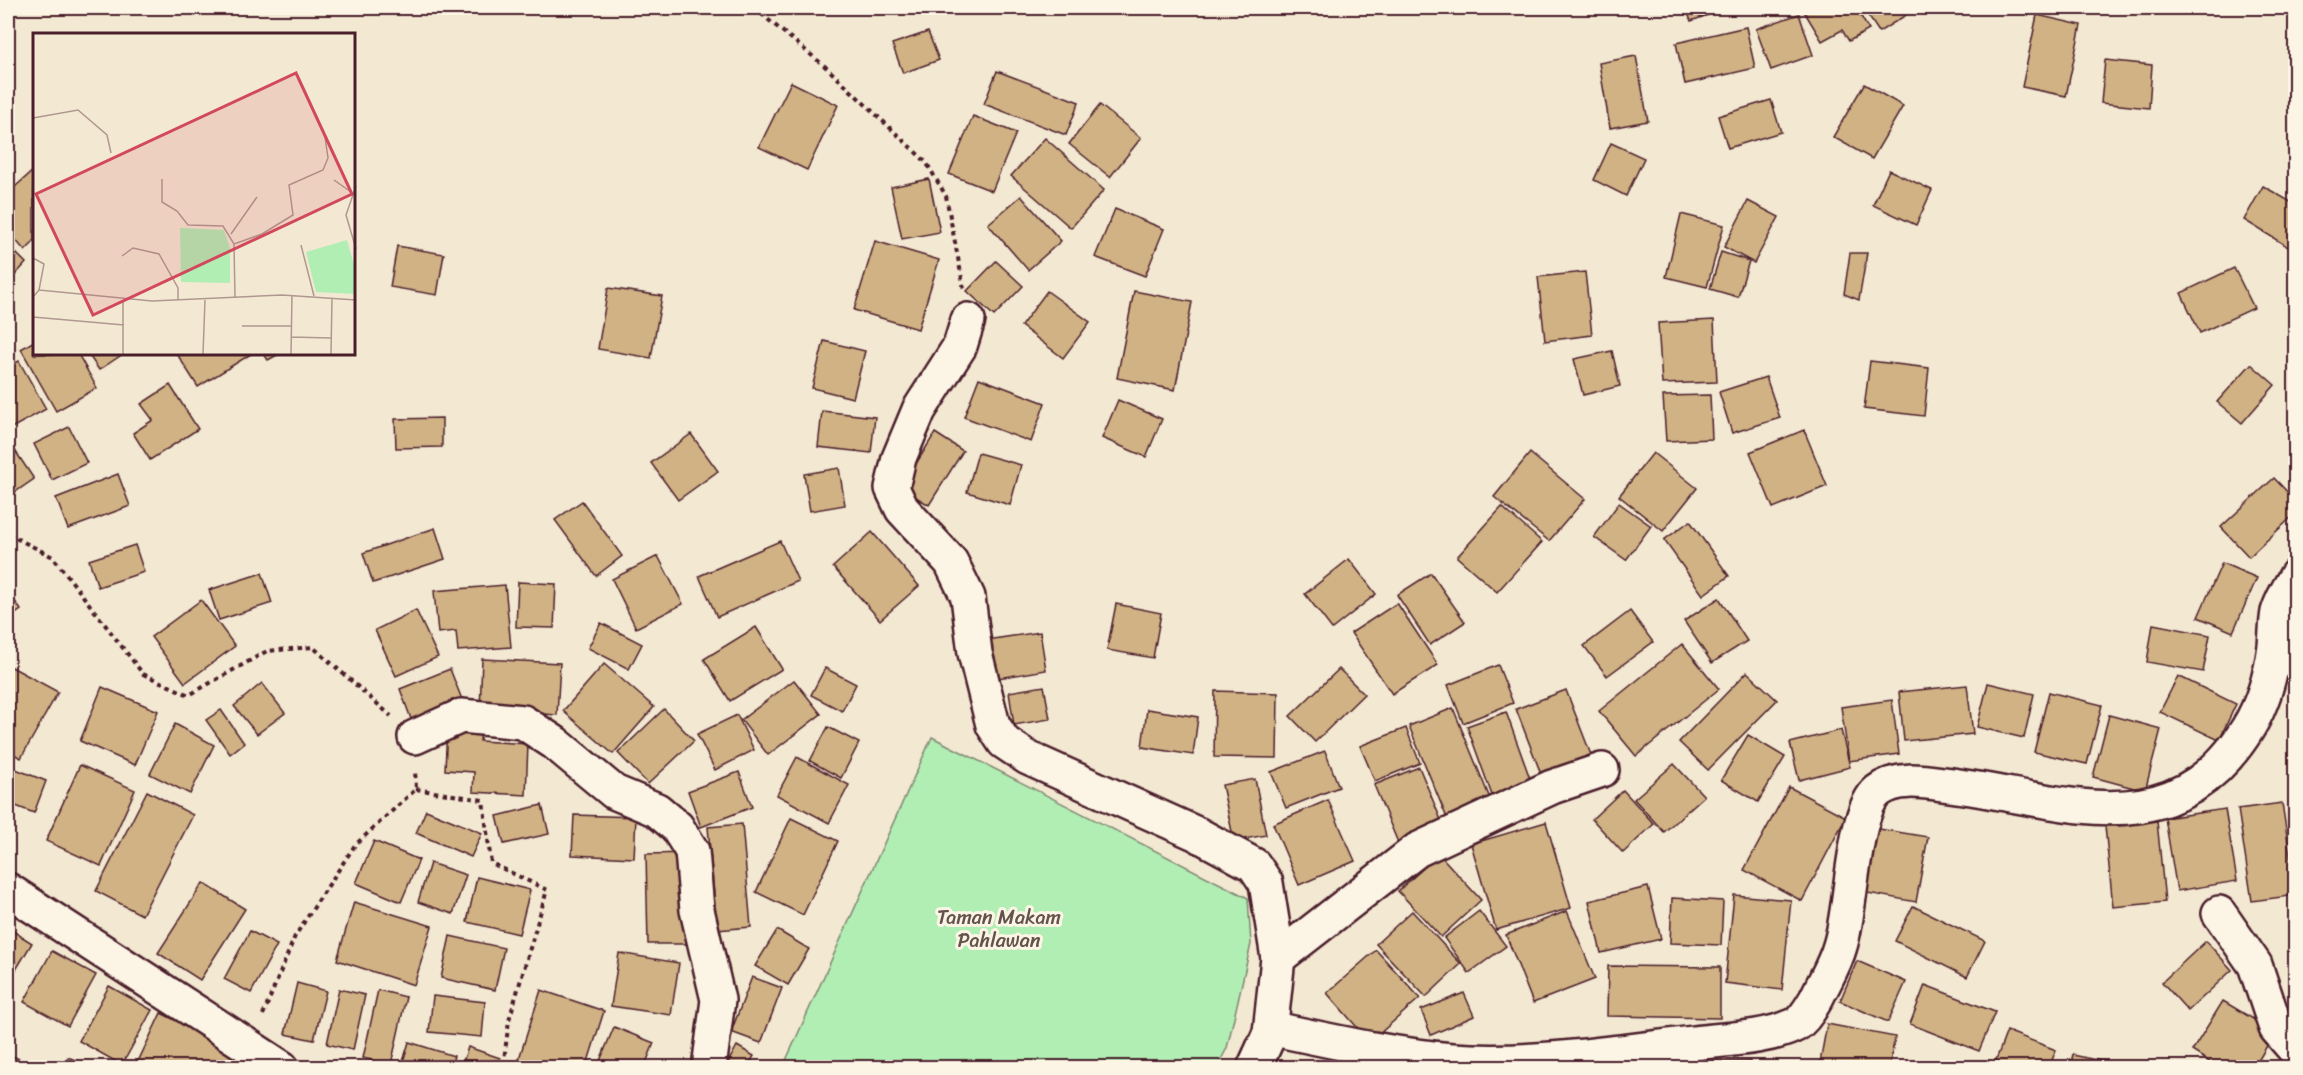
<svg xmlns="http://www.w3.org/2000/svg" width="2303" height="1075" viewBox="0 0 2303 1075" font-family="Sriracha,sans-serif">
<rect width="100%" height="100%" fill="#f3e8d2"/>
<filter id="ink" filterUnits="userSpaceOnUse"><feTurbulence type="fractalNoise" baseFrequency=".0167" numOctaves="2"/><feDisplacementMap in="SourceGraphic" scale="12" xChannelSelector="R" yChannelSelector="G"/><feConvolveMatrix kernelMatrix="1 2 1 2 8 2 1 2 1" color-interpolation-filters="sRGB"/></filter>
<g filter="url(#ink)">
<path fill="#b1eeb4" stroke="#7e8670" stroke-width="1.5" d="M932 737 1248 898 1251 944 1227 1048 1217 1067H783Z"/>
<g fill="#d0b284" stroke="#4a1f2b" stroke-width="1.5">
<path d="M1686 8H1728L1691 21Z"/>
<path d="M1802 8H1856L1869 30 1849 41 1842 30 1822 41Z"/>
<path d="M1863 8H1901L1906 15 1879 32Z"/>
<path d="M1799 14 1813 55 1771 70 1756 29Z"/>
<path d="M2037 15 2081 25 2066 96 2022 87Z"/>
<path d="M1746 27 1755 68 1685 84 1676 43Z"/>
<path d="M928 32 939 60 903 73 892 44Z"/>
<path d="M1636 56 1648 121 1610 128 1599 63Z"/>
<path d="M2105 60 2152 65 2149 108 2101 103Z"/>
<path d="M997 71 1079 102 1066 135 984 104Z"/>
<path d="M791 82 838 105 807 170 759 147Z"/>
<path d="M1864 84 1903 106 1872 159 1833 137Z"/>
<path d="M1771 100 1781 132 1728 148 1718 116Z"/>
<path d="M1100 105 1141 138 1110 177 1069 144Z"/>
<path d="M973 116 1016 133 992 191 949 174Z"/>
<path d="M1045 138 1104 190 1071 228 1011 176Z"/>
<path d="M1611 143 1644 158 1626 196 1594 180Z"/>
<path d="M34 170V242L25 251 8 231V193Z"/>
<path d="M1889 170 1932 190 1916 225 1873 205Z"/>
<path d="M929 179 940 232 902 239 891 187Z"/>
<path d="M2263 186 2296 205V245L2293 250 2244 220Z"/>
<path d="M1021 196 1061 241 1028 270 988 224Z"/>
<path d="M1748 201 1779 217 1754 263 1724 247Z"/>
<path d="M1115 209 1164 229 1145 276 1095 257Z"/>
<path d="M1681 214 1724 225 1707 287 1666 277Z"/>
<path d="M875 241 939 260 918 329 854 310Z"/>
<path d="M8 245 26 263 8 283Z"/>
<path d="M397 246 444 254 437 295 390 287Z"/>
<path d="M1721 252 1749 261 1738 297 1710 289Z"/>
<path d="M1850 253H1867L1859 300 1844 294Z"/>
<path d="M996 261 1023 286 994 316 967 291Z"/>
<path d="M2234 268 2254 308 2200 333 2181 293Z"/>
<path d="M1585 272 1592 335 1545 341 1538 277Z"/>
<path d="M608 288 662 296 651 358 598 349Z"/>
<path d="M1047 291 1090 322 1063 358 1021 326Z"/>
<path d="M1134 291 1192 302 1175 390 1117 378Z"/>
<path d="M1714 320 1717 382 1662 384 1658 323Z"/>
<path d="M34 341V354H78L97 388 56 411 21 349Z"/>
<path d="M824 341 865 351 853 398 812 388Z"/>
<path d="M1612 351 1620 386 1583 395 1574 359Z"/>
<path d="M88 354H123L99 370Z"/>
<path d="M177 354H251L198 387Z"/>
<path d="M264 354H279L268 360Z"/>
<path d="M19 361 46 409 8 430V367Z"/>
<path d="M1870 361 1929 368 1924 416 1864 409Z"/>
<path d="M2251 364 2275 385 2242 423 2217 402Z"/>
<path d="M1766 377 1780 418 1732 433 1719 392Z"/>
<path d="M979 378 1045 403 1031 442 964 417Z"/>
<path d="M170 385 198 429 150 460 133 433 153 420 141 404Z"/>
<path d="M1710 395 1712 439 1666 441 1663 396Z"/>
<path d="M1118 400 1162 419 1146 457 1102 438Z"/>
<path d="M822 411 875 417 871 453 818 447Z"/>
<path d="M442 418V447L396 448 395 419Z"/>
<path d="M69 427 87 463 52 480 34 444Z"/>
<path d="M1804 430 1827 486 1773 508 1750 452Z"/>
<path d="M935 433 963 451 929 505 901 488Z"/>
<path d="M691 434 718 471 678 500 651 463Z"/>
<path d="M8 440 34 479 8 497Z"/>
<path d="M978 453 1021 465 1010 505 967 492Z"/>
<path d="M1530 453 1585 499 1549 541 1494 497Z"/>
<path d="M1653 453 1697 488 1663 531 1619 496Z"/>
<path d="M839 468 845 505 810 511 804 474Z"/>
<path d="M118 474 130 506 68 529 56 498Z"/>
<path d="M2274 478 2296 501V513L2249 557 2221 527Z"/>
<path d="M582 501 622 556 596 576 555 520Z"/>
<path d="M1619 503 1651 526 1626 560 1594 537Z"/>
<path d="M1502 507 1542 542 1497 592 1457 557Z"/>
<path d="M1690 521 1729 576 1703 595 1664 540Z"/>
<path d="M435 528 445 559 373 583 363 553Z"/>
<path d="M872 532 919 586 880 620 833 567Z"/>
<path d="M780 541 798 581 717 617 699 576Z"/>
<path d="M135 545 144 572 98 587 89 560Z"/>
<path d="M658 556 683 604 636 628 612 579Z"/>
<path d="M1349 559 1376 594 1332 629 1305 594Z"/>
<path d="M2222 563 2257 578 2233 632 2198 617Z"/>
<path d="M262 573 272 603 219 620 209 590Z"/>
<path d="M1431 573 1465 622 1430 645 1397 595Z"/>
<path d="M518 582 556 584 554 628 516 627Z"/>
<path d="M505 585 511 647 458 651 456 631 438 633 434 591Z"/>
<path d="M8 591 21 610 8 619Z"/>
<path d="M1719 598 1747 641 1712 663 1684 621Z"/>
<path d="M201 600 235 646 185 683 151 637Z"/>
<path d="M1397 603 1438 665 1392 694 1351 633Z"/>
<path d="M1116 604 1161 613 1153 658 1107 650Z"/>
<path d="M416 610 438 657 396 676 375 630Z"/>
<path d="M1630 611 1653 642 1607 676 1584 646Z"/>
<path d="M601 623 642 644 629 669 588 648Z"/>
<path d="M2153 624 2210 635 2203 672 2147 662Z"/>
<path d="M756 627 782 669 730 701 704 659Z"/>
<path d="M1040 632 1046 670 986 680 980 641Z"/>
<path d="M1682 644 1719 689 1636 756 1599 711Z"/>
<path d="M2296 647V670L2289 668Z"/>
<path d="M482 659 560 663 557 715 480 710Z"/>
<path d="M604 664 654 707 613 754 563 711Z"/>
<path d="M8 665 58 692 21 758 8 751Z"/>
<path d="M1498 665 1513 703 1463 723 1448 685Z"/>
<path d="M825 668 856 684 842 711 811 695Z"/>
<path d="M450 669 465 707 414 727 400 689Z"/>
<path d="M1339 669 1364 694 1315 742 1290 716Z"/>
<path d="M1747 672 1777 700 1708 770 1679 742Z"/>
<path d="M2178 676 2236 704 2219 740 2160 712Z"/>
<path d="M794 680 821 714 768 755 741 720Z"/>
<path d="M262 683 285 713 257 734 234 706Z"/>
<path d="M1988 683 2034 694 2024 738 1977 727Z"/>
<path d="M1967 685 1973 734 1904 741 1899 692Z"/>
<path d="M1044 686 1050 719 1014 725 1009 692Z"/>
<path d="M102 687 158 711 135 765 80 741Z"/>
<path d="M1566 690 1593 760 1543 779 1516 709Z"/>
<path d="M1215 691 1278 693 1277 758 1214 757Z"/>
<path d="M2049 692 2102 705 2087 764 2034 752Z"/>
<path d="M1892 700 1899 754 1849 761 1841 707Z"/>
<path d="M1453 708 1491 801 1447 818 1409 726Z"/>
<path d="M664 709 694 741 648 784 618 753Z"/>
<path d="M1147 709 1198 717 1193 755 1142 747Z"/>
<path d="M221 710 244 743 230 754 206 720Z"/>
<path d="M1506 712 1532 784 1493 798 1467 726Z"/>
<path d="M737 715 754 750 715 770 697 734Z"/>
<path d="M2109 715 2161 729 2145 791 2093 777Z"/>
<path d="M175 724 214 745 190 794 150 774Z"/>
<path d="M447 726 481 727 480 741 528 744 526 795 473 792 474 772 445 770Z"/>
<path d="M828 727 859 743 841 778 810 761Z"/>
<path d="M1406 728 1420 763 1375 781 1360 746Z"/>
<path d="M1841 730 1850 767 1799 780 1790 743Z"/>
<path d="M1748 735 1785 757 1758 802 1721 780Z"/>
<path d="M1325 751 1339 787 1286 808 1271 772Z"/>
<path d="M797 757 849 785 829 823 777 795Z"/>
<path d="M1674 764 1704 796 1664 832 1634 799Z"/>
<path d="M80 765 135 790 101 866 46 841Z"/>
<path d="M8 766 46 781 34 813 8 803Z"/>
<path d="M1419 767 1444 827 1399 845 1374 785Z"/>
<path d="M739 772 752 807 701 827 688 791Z"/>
<path d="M1255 779 1266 835 1234 841 1222 785Z"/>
<path d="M1789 787 1846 817 1802 901 1744 870Z"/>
<path d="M1623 790 1654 824 1623 853 1592 819Z"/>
<path d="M147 791 193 815 142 915 96 891Z"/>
<path d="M1328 800 1355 861 1299 885 1273 824Z"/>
<path d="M2282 803 2296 895 2252 901 2238 809Z"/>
<path d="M542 805 549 834 504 844 497 816Z"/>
<path d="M2225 809 2237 881 2177 891 2165 818Z"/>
<path d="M426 810 482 833 471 857 416 833Z"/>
<path d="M574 815 636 817 634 858 572 855Z"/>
<path d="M791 818 838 841 803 915 756 892Z"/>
<path d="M2157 821 2165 902 2113 907 2105 826Z"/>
<path d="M1546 822 1571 908 1496 930 1471 844Z"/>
<path d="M742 824 751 927 717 930 708 827Z"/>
<path d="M1873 828 1928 837 1916 902 1862 892Z"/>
<path d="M374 841 419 860 401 902 356 883Z"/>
<path d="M690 853 692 944H648L646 854Z"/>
<path d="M1439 854 1481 900 1441 937 1398 891Z"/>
<path d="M430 863 466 875 453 914 418 902Z"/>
<path d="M477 877 530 890 519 934 467 922Z"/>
<path d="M203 883 245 909 200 980 158 953Z"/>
<path d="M1648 887 1661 939 1601 953 1589 901Z"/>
<path d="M1734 895 1791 900 1782 990 1725 983Z"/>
<path d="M1672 898 1723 901 1721 945 1670 943Z"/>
<path d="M354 902 432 926 414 985 337 960Z"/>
<path d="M1913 906 1985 941 1967 977 1895 941Z"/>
<path d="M1412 911 1461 964 1426 997 1376 944Z"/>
<path d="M1479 911 1506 946 1469 973 1444 938Z"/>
<path d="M1567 911 1595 979 1533 1003 1506 935Z"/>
<path d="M8 928 32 943 8 983Z"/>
<path d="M777 930 809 949 788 985 755 966Z"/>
<path d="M250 931 277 945 251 993 224 979Z"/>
<path d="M450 936 504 948 495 990 441 978Z"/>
<path d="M2206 941 2232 970 2188 1011 2162 982Z"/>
<path d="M1376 950 1420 998 1370 1042 1327 993Z"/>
<path d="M52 951 96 975 68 1026 24 1002Z"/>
<path d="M619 953 679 963 671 1015 611 1006Z"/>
<path d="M1857 961 1906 982 1888 1022 1840 1001Z"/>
<path d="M1608 966 1720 967V1018L1607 1016Z"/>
<path d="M752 977 782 988 761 1043 731 1032Z"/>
<path d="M297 983 326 991 314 1040 285 1034Z"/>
<path d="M1925 985 1995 1012 1979 1051 1910 1024Z"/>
<path d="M109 986 152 1010 122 1065 79 1041Z"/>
<path d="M339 989 365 995 353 1050 327 1044Z"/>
<path d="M378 990 406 997 391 1065 363 1058Z"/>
<path d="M541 990 604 1011 586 1068H516Z"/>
<path d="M1464 993 1474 1016 1431 1035 1421 1010Z"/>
<path d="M433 996 485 1002 482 1037 429 1032Z"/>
<path d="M2223 1001 2275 1032 2254 1068H2219L2192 1051Z"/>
<path d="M161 1013 267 1066 266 1068H135Z"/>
<path d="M1827 1024 1895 1037 1889 1068H1819Z"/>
<path d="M614 1027 654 1043 644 1068H597Z"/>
<path d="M2007 1031 2056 1050 2049 1068H1993Z"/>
<path d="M409 1042 454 1056 450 1068H401Z"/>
<path d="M737 1046 754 1056 747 1068H725Z"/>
<path d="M468 1047 500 1058 497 1068H461Z"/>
<path d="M8 1054 26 1062 24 1068H8Z"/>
<path d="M2073 1055 2110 1063 2109 1068H2070Z"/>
<path d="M68 1057 93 1068H64Z"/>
<path d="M1750 1061V1068H1613V1065Z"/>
<path d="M1903 1062 1916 1068H1901Z"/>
</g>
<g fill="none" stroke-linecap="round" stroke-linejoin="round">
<defs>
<g id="minor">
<path d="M968 320 960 346 919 410 899 458 892 488 902 509 951 562 968 597 975 653 993 725 1004 742 1028 758 1197 834 1254 865 1266 883 1278 958 1270 1033"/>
<path d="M415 737 461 716 523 722 555 743 614 792 657 810 677 827 692 851 697 910 718 1000 709 1068"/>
<path d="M8 890 282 1068"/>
<path d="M2219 913 2255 965 2276 1028 2296 1051"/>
<path d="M1278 958 1417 850 1552 787 1602 770"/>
<path d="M1254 1068 1270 1033 1279 1030C1336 1042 1394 1055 1452 1060 1529 1066 1618 1052 1694 1043 1726 1039 1763 1039 1793 1026 1804 1022 1816 1000 1821 989 1828 975 1836 961 1840 946 1852 910 1852 812 1878 791 1896 777 1922 781 1943 784 2060 797 2170 853 2248 728 2264 702 2271 675 2275 646 2276 634 2276 623 2278 612 2282 599 2289 588 2296 576"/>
</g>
</defs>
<use href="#minor" stroke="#4a1f2b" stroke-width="38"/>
<g stroke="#4a1f2b" stroke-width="4" stroke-dasharray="4.5 4.5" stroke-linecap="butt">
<path d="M754 8 827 68 926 162 946 196 964 289"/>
<path d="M8 534 53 557 143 674 189 695 267 651 313 647 391 716"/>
<path d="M416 789 483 800 491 863 547 890 509 1020 503 1068"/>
<path d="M263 1015 295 936 355 845 416 789 415 770"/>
</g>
<use href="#minor" stroke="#fcf5e5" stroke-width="33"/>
</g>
</g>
<g text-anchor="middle" stroke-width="6" stroke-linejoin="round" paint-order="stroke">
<g font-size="20" fill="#64534d" stroke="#fcf5e5">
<text x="999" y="924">Taman Makam<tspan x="999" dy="23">Pahlawan</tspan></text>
</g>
</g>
<g transform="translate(33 33)">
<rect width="322" height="322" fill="#f3e8d2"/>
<path d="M147 195 191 197 197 215V250L148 249ZM314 207 322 235V261L283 259 273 219Z" fill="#b1eeb4"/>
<path fill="none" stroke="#af988f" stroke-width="1.5" d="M0 85 45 77 74 102 78 120M129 146V169L144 178 155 192 190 193 201 211M301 147 318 159M323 153 313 182 323 216M198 201 224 164M268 212 281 263M89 223 100 215 126 221 145 255V267M0 225 11 231 6 257M0 264 6 257 119 268 249 262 323 267M202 264 201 211 229 201 260 182 256 152 290 137 295 125 292 104M0 284 91 292M209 293H259M258 304 298 305M90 321V267M170 321 172 267M258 321 259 262M298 321 299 265"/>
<path fill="#d1495b" fill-opacity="0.15" stroke="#d1495b" stroke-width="3" d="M263 40 319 161 60 282 3 161Z"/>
<rect width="322" height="322" fill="none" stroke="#4a1f2b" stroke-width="3"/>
</g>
<rect width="2303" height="1075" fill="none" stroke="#fcf5e5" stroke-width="30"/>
<rect x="15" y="15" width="2273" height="1045" fill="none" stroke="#4a1f2b" stroke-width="2" filter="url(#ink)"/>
</svg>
